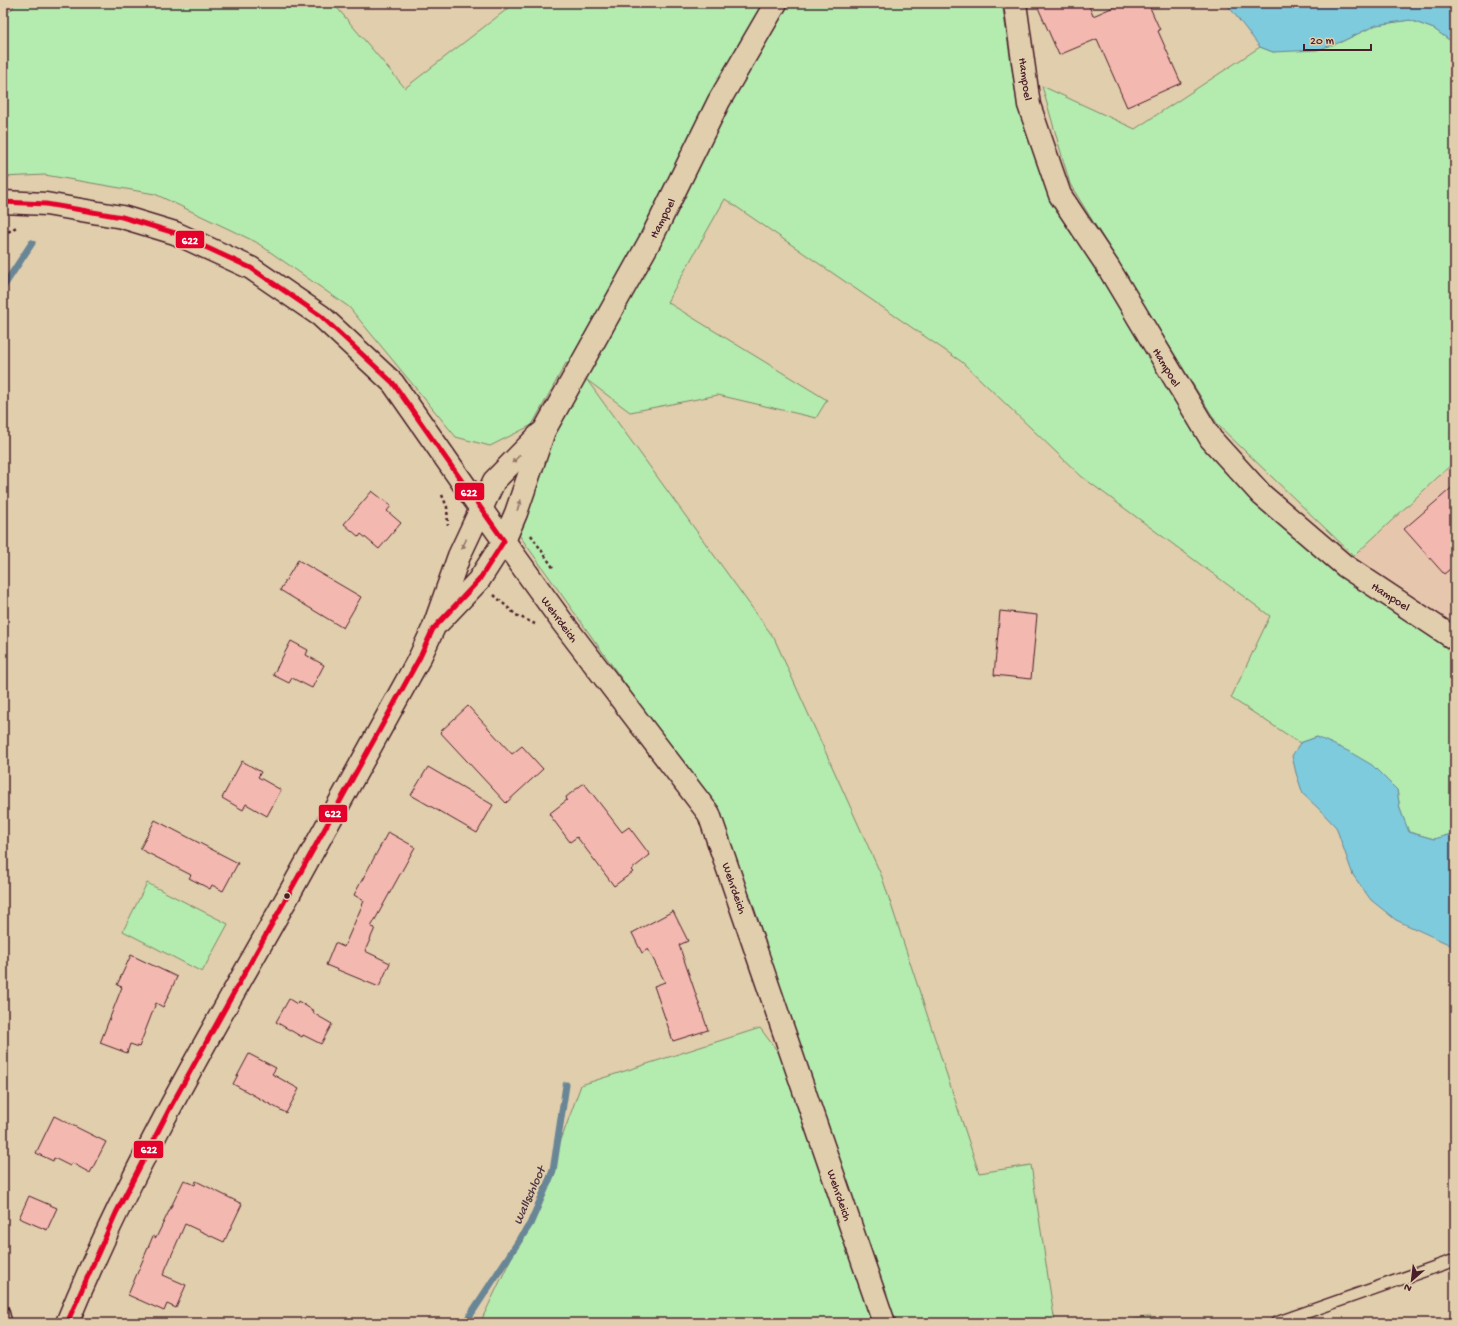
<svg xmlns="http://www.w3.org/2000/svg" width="1458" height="1326" viewBox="0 0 1458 1326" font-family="'Gochi Hand',sans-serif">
<rect width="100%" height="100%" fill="#e0ceac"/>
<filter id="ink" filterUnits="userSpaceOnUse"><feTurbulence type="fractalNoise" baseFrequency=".025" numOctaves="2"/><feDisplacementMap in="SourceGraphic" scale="8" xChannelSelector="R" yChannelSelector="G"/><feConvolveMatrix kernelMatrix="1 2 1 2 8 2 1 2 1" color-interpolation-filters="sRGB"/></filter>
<g filter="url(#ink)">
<path fill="#e6c7ad" d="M1455 461V629L1354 556Z"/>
<g fill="#b4ebae" stroke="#7f856c">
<path d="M16 3H333L405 88 515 3H1002L1018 109 1051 201 1098 269 1204 447 1253 502 1338 572 1455 652V833L1434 839 1408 832 1400 809 1397 790 1317 737 1300 743 1231 698 1270 616 1081 476 962 362 725 199 667 302 827 400 816 418 718 395 630 412 587 380 774 638 882 877 979 1173 1031 1165 1055 1323H893L715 810 517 532 558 427 586 378 566 363 532 425 490 446 456 437 349 307 256 242 155 194 45 175 3 177V16L11 10Z"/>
<path d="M1410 20 1434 29 1455 44V461L1354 556 1218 425 1070 184 1042 86 1135 129 1260 47 1273 52 1341 42 1376 25Z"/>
<path d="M147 883 228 924 202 972 123 931Z"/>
<path d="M760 1028 781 1056 872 1323H480L540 1198 581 1085Z"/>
<path d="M1151 1316 1147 1323H1113Z"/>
</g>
<g fill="#7ecbdd" stroke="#698696">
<path d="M1226 3H1455V44L1434 29 1410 20 1376 25 1341 42 1317 50 1273 52 1260 47Z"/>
<path d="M1317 737 1348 751 1372 765 1397 790 1400 809 1409 832 1434 839 1455 833V947L1396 920 1371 900 1353 875 1336 827 1318 808 1303 794 1296 773 1292 756 1300 743Z"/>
</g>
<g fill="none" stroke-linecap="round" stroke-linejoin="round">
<g stroke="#698696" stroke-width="7">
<path d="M3 287 32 243"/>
<path d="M465 1323 530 1224 553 1171 566 1085"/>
</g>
</g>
<g fill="#f3b8b0" stroke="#4a1f2b">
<path d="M1036 3H1088L1093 16 1123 3H1148L1160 30 1158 31 1181 83 1127 107 1097 39 1059 55Z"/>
<path d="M1455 485V565L1444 574 1404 529Z"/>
<path d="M372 491 391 506 387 511 401 523 379 549 361 534 359 537 344 524Z"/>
<path d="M298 560 361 597 343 628 280 590Z"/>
<path d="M1000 611 1037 615 1031 679 994 675Z"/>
<path d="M291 641 308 650 306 655 324 665 312 688 292 678 289 683 273 675Z"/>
<path d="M468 706 512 754 522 746 543 769 506 803 440 732Z"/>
<path d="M242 761 261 772 258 777 281 790 267 816 246 804 243 810 222 798Z"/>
<path d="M428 767 493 805 477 833 411 795Z"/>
<path d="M584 783 622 832 629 827 650 855 631 870 633 872 614 886 577 837 570 842 549 814 567 800 566 797Z"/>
<path d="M155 820 238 863 223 891 212 885 210 889 189 878 191 875 140 849Z"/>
<path d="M388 832 415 847 371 927 375 928 365 951 390 963 379 987 326 965 335 943 344 947 364 901 354 895Z"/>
<path d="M673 911 688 941 679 945 708 1030 673 1041 654 986 665 982 648 949 642 953 632 933Z"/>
<path d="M131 955 177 977 163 1007 156 1003 139 1047 130 1044 127 1053 100 1043 122 987 117 985Z"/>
<path d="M289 999 297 1004 298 1001 314 1011 313 1013 332 1024 321 1044 303 1035 302 1037 276 1022Z"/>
<path d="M249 1054 276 1068 272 1074 299 1089 286 1113 233 1084Z"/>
<path d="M54 1116 106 1142 90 1173 72 1163 70 1166 54 1158 53 1161 36 1153Z"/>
<path d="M184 1180 195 1185 196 1181 242 1204 224 1242 185 1224 163 1275 186 1285 176 1308 167 1304 164 1311 128 1295 153 1236 156 1238Z"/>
<path d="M29 1196 57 1208 47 1230 19 1218Z"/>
</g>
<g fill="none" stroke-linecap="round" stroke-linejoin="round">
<defs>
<g id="lane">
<path d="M3 1311 6 1323"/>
<path d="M1276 1323 1455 1260"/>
</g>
<g id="street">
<path d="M1015 3 1029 105 1060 195 1108 267 1211 439 1262 495 1345 566 1455 639"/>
<path d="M3 202 46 204 122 217 175 233 251 268 321 316 393 383 481 509"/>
<path d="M481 509 494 481 540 434"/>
<path d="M504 541 516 513 544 431 651 239 719 101 776 3"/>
</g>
<g id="secondary">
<path d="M439 622 479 580 504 541"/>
<path d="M67 1323C128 1174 209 1036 288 896 332 817 375 737 420 657L433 629 459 556 481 509 563 623 709 814 884 1323"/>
</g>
</defs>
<use href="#lane" stroke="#4a1f2b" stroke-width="14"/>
<use href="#street" stroke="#4a1f2b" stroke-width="25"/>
<use href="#secondary" stroke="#4a1f2b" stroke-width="25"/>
<g stroke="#4a1f2b" stroke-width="2.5" stroke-dasharray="3 3" stroke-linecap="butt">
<path d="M3 235 18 226"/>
<path d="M442 495 447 507 448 525"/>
<path d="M531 535 554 569"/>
<path d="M494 595 516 615 535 624"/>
</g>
<use href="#lane" stroke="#e0ceac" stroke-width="11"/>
<use href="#street" stroke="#e0ceac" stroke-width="22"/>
<use href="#secondary" stroke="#e0ceac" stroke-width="22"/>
<defs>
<path id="bus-1" d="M3 202 46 204 122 217 175 233 251 268 321 316 393 383 504 541 479 580 433 629 420 657 171 1106 116 1213 67 1323"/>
</defs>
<use href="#bus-1" stroke="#e0ceac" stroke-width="8"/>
<use href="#bus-1" stroke="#e4002b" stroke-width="5"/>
</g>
<defs><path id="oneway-solid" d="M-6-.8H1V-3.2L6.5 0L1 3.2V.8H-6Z"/></defs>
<g fill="#95766c">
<use href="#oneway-solid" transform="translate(516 459) rotate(135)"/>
<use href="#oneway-solid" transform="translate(519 505) rotate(-71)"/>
<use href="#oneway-solid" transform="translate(464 544) rotate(115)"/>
</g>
</g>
<circle fill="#4a1f2b" stroke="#e0ceac" stroke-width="1.5" cx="287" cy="896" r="3.5"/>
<g text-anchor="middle" stroke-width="4" stroke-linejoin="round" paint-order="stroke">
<g font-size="12" fill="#4a1f2b" stroke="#e0ceac">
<text transform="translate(1026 79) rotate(82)" y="4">Hampoel</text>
<text transform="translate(662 218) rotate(-63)" y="4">Hampoel</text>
<text transform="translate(1167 367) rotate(59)" y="4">Hampoel</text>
<text transform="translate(1391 596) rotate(33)" y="4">Hampoel</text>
<text transform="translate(560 619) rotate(54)" y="4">Wehrdeich</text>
<text transform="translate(735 888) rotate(71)" y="4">Wehrdeich</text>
<text transform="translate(840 1195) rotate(71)" y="4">Wehrdeich</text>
</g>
<g font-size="13" font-style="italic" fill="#523946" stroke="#e0ceac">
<text transform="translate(528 1195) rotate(-66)" y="5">Wallschloot</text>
</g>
</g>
<g stroke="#e0ceac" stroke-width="1.5">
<rect x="175" y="230" width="30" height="19" rx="4" fill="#e4002b"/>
<rect x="454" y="482" width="31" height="19" rx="4" fill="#e4002b"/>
<rect x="318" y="804" width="30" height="19" rx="4" fill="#e4002b"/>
<rect x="133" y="1140" width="31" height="19" rx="4" fill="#e4002b"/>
</g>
<g font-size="11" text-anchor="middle" font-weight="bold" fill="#fff">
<text x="190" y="244">622</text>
<text x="469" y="496">622</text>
<text x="333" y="817">622</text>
<text x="149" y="1153">622</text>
</g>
<rect width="1458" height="1326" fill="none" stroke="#e0ceac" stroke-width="16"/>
<rect x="8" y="8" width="1442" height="1310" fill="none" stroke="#4a1f2b" stroke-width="1.5" filter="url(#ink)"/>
<g transform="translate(1412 1280) rotate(208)" stroke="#e0ceac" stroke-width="3" paint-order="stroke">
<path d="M0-3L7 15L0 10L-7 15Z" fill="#4a1f2b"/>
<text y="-6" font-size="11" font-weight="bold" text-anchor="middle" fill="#4a1f2b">N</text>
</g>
<path d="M1304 44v6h67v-6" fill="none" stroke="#4a1f2b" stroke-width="2"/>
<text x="1310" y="44" font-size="12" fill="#4a1f2b" stroke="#e0ceac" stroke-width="3" paint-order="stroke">20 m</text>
</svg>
